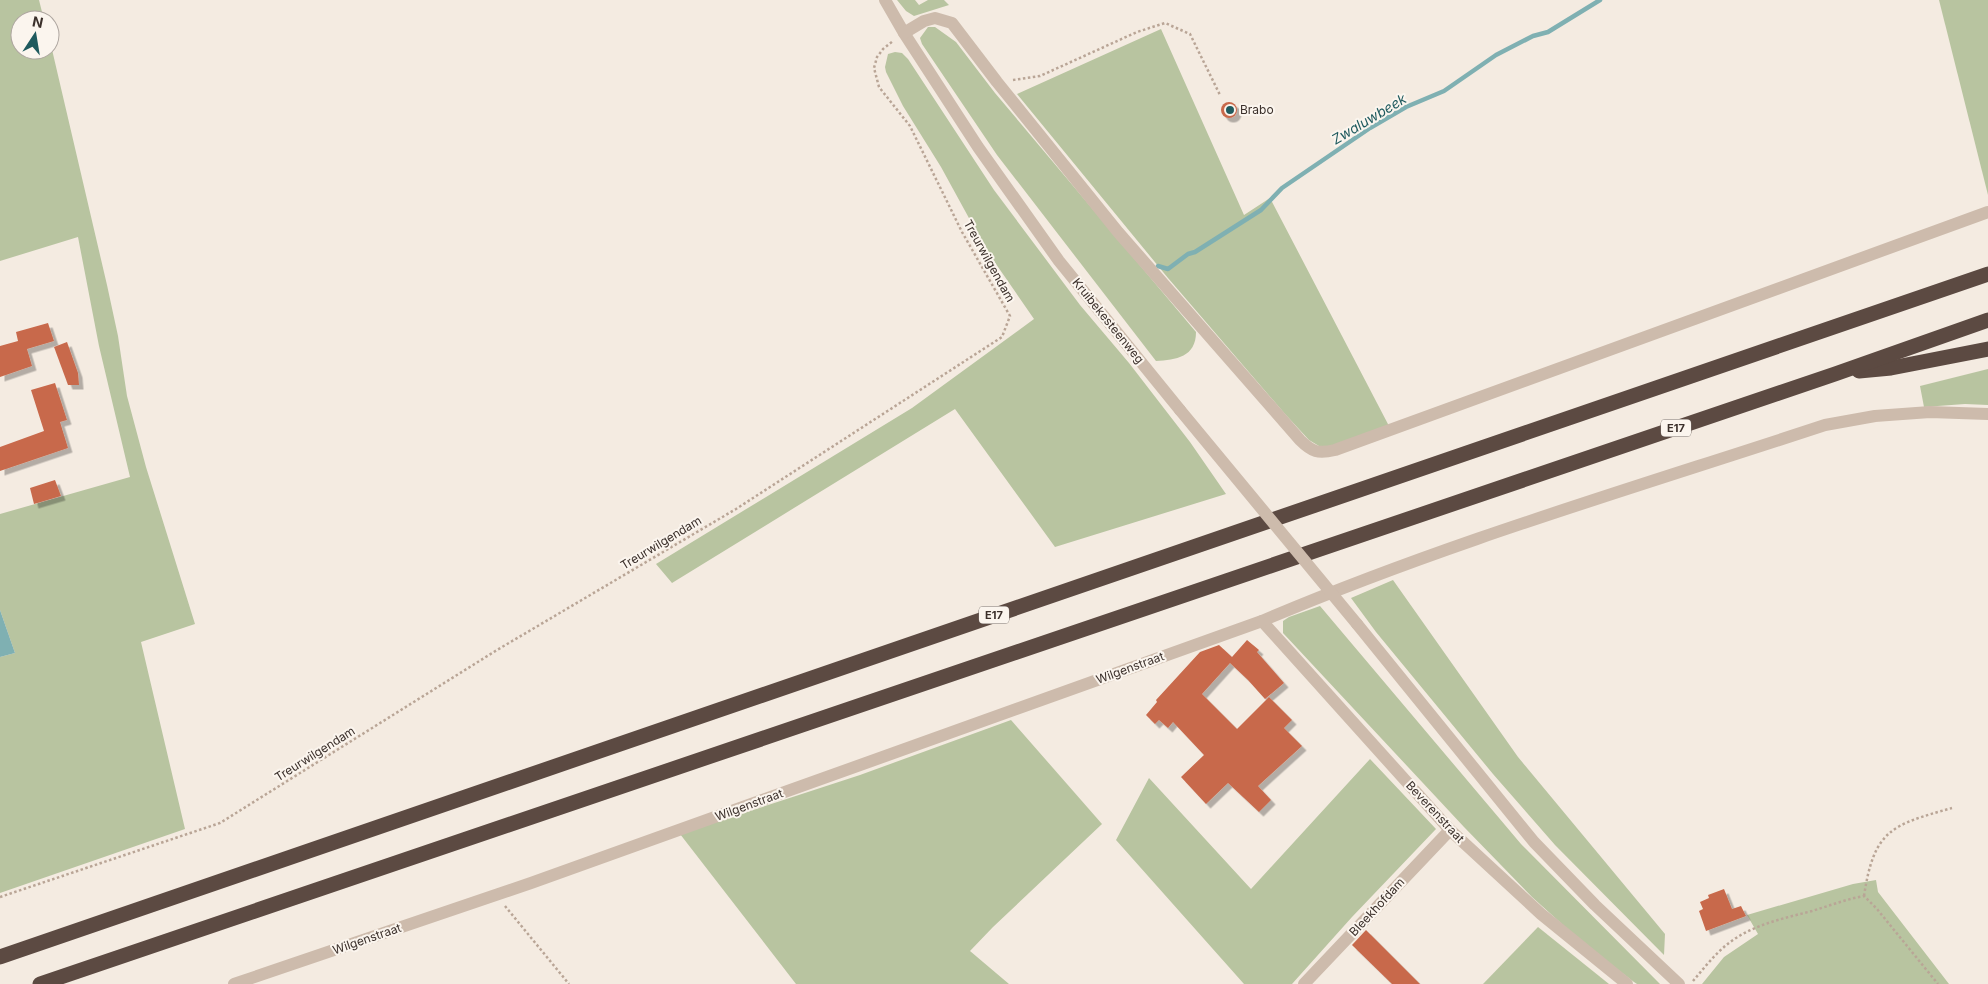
<svg xmlns="http://www.w3.org/2000/svg" width="1988" height="984" viewBox="0 0 1988 984" font-family="Inter,sans-serif">
<defs>
<filter id="shadow"><feDropShadow dx="4.5" dy="4.5" stdDeviation="0" flood-color="#0004"/></filter>
</defs>
<rect width="100%" height="100%" fill="#f4ebe1"/>
<g fill="#b8c4a0">
<path d="M0 0H39L44 20H20V50H50V41L107 285 118 336 127 396 146 467 195 624 141 642 185 829 0 893V657L15 653 0 610V514L130 477 99 346 78 237 0 261Z"/>
<path d="M897 0H915L919 5 928 0H944L949 5 914 16 906 11Z"/>
<path d="M1939 0H1988V195Z"/>
<path d="M928 27H935L956 42 995 93 1196 332C1196 357 1176 360 1156 361L997 155 922 44 920 38Z"/>
<path d="M1161 29 1244 215 1270 198 1389 426 1328 448 1319 446 1309 440 1285 414 1168 278 1017 94Z"/>
<path d="M895 52 902 53 908 59 994 190 1080 305 1129 363 1190 442 1226 494 1055 547 955 409 672 583 656 564 912 408 1034 319 987 251 941 167 903 106 886 72 885 67 888 54Z"/>
<path d="M1988 369V405L1965 404 1924 407 1920 386Z"/>
<path d="M1393 580 1518 757 1665 934 1664 955 1555 845 1493 774 1376 632 1351 598Z"/>
<path d="M1320 606 1521 844 1660 984H1637L1634 982 1583 943 1532 897 1464 827 1283 633V621L1289 617Z"/>
<path d="M1011 720 1102 824 993 927 970 951 1009 984H796L680 834 860 775Z"/>
<path d="M1370 759 1436 829 1352 917 1292 984H1244L1116 840 1149 778 1251 889Z"/>
<path d="M1876 880 1878 892 1949 984H1702L1724 957 1758 934 1747 915 1853 884Z"/>
<path d="M1538 927 1609 984H1483Z"/>
</g>
<path fill="#7fb0b2" d="M0 610 15 653 0 657Z"/>
<g fill="none" stroke-linecap="round" stroke-linejoin="round">
<path stroke="#7fb0b2" stroke-width="4.5" d="M1158 266 1168 269 1188 254 1195 252 1261 210 1282 188 1370 128 1406 107 1444 91 1496 55 1533 36 1548 32 1600 0"/>
</g>
<g fill="#c8694b" filter="url(#shadow)">
<circle cx="1229" cy="110" r="8"/>
<path d="M48 323 54 341 27 349 32 366 0 377V346L18 341 16 332Z"/>
<path d="M67 342 78 373 79 385H68L54 347Z"/>
<path d="M55 383 67 420 60 422 68 448 0 471V447L44 431 31 390Z"/>
<path d="M55 480 61 496 34 504 30 488Z"/>
<path d="M1247 640 1259 650 1257 652 1284 683 1265 699 1248 680 1230 663 1202 694 1237 729 1269 697 1292 720 1284 728 1302 746 1258 786 1271 800 1259 812 1228 783 1206 804 1181 777 1204 755 1173 722 1168 728 1159 720 1155 724 1146 715 1157 702 1156 700 1200 652 1219 645 1232 657Z"/>
<path d="M1724 889 1732 909 1741 906 1746 916 1706 931 1699 911 1703 909 1700 902 1709 898 1708 895Z"/>
<path d="M1366 930 1420 984H1392L1352 945Z"/>
</g>
<g fill="none" stroke-linecap="round" stroke-linejoin="round">
<g stroke="#b9a596" stroke-width="2.5" stroke-dasharray="2.5 2.5" stroke-linecap="butt">
<path d="M1013 80 1040 76 1137 32 1165 23 1190 34 1220 95"/>
<path d="M1864 896C1874 830 1891 825 1952 808"/>
<path d="M0 897 220 823 497 650 736 509 1002 337 1010 316 962 232 910 126 879 87 874 68 877 57 883 49 893 41"/>
<path d="M505 906 569 984"/>
<path d="M1693 981C1705 967 1717 951 1733 940 1756 924 1785 918 1812 911 1829 906 1846 899 1864 896L1877 909 1938 984"/>
</g>
<g stroke="#cdbbac" stroke-width="12">
<path d="M885 0 904 33 978 147 1059 261 1180 410"/>
<path d="M904 33 924 21 935 18 952 23 997 82 1118 232 1300 440C1312 452 1318 454 1335 450L1988 212"/>
<path d="M1262 621 1450 830 1541 914 1627 984"/>
<path d="M1357 624 1534 842 1595 905 1679 984"/>
<path d="M234 984 531 883 1262 621C1445 543 1637 487 1825 425L1875 416 1930 412 1988 414"/>
<path d="M1304 984 1450 830"/>
</g>
<g stroke="#5c4a42" stroke-width="15">
<path d="M1859 371 1891 368 1988 349"/>
<path d="M0 957 1988 274"/>
<path d="M40 984 1835 374 1988 320"/>
</g>
<path stroke="#cdbbac" stroke-width="12" d="M1180 410 1357 624"/>
</g>
<circle fill="#1f5a5e" stroke="#fbf5ee" stroke-width="2" cx="1230" cy="110" r="5"/>
<g text-anchor="middle" stroke-width="4" stroke-linejoin="round" paint-order="stroke">
<g fill="#fbf5ee" stroke="#756b66" stroke-width="1">
<rect x="1661" y="419.5" width="30" height="17" rx="4"/>
<rect x="979" y="606.5" width="30" height="17" rx="4"/>
</g>
<g font-size="11" font-weight="bold" fill="#3b302b">
<text x="1676" y="432">E17</text>
<text x="994" y="619">E17</text>
</g>
<g font-size="12" fill="#3b302b" stroke="#fbf5ee" text-anchor="start">
<text x="1240" y="114">Brabo</text>
</g>
<g font-size="12" fill="#3b302b" stroke="#fbf5ee">
<text transform="translate(989 261) rotate(61)" y="4">Treurwilgendam</text>
<text transform="translate(1108 321) rotate(51)" y="4">Kruibekesteenweg</text>
<text transform="translate(661 543) rotate(-31)" y="4">Treurwilgendam</text>
<text transform="translate(1130 668) rotate(-20)" y="4">Wilgenstraat</text>
<text transform="translate(315 754) rotate(-32)" y="4">Treurwilgendam</text>
<text transform="translate(749 805) rotate(-20)" y="4">Wilgenstraat</text>
<text transform="translate(1435 812) rotate(47)" y="4">Beverenstraat</text>
<text transform="translate(1377 907) rotate(-47)" y="4">Bleekhofdam</text>
<text transform="translate(367 939) rotate(-19)" y="4">Wilgenstraat</text>
</g>
<g font-size="14" font-style="italic" fill="#1f5a5e" stroke="#fbf5ee">
<text transform="translate(1369 119) rotate(-31)" y="5">Zwaluwbeek</text>
</g>
</g>
<g transform="translate(35 35) rotate(12)"><circle r="24" fill="#fbf5ee" stroke="#aea6a0"/>
<path d="M0-4L9 19L0 12L-9 19Z" fill="#1f5a5e"/>
<text y="-8" font-size="14" font-weight="bold" text-anchor="middle" fill="#3b302b">N</text>
</g>
</svg>
